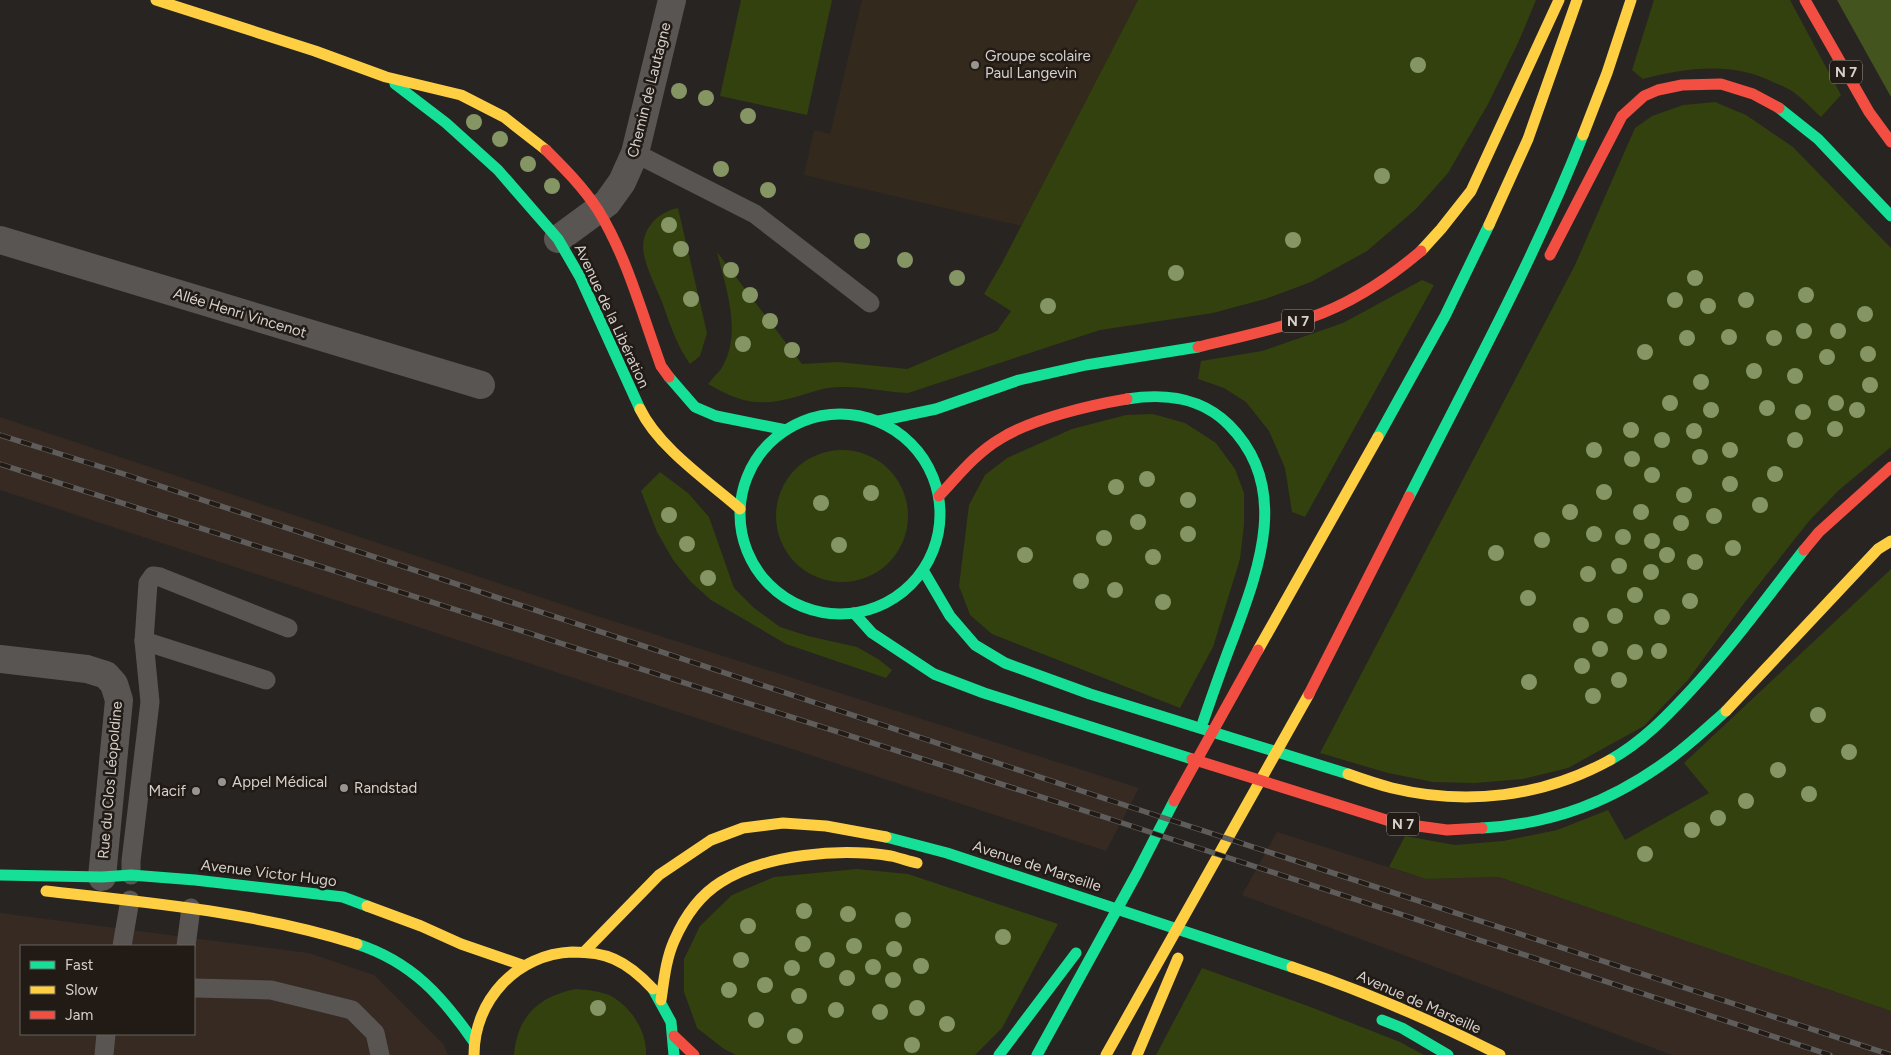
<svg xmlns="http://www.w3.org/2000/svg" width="1891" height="1055" viewBox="0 0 1891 1055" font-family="Figtree,sans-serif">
<rect width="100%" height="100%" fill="#282421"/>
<g fill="#362a22" fill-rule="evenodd">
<path d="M0 417 597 616 1139 788 1106 851 592 684 0 490Z"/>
<path d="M1277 832 1426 879 1499 877 1891 1011V1055H1672L1242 895Z"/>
<path d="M0 913 309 953 374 975 444 1045 448 1055H0ZM21 946H194V1034H21Z"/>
</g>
<path fill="#33291c" d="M862 0H1138L1021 226 804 175 814 130 830 134Z"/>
<g fill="#32410e">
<path d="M741 0H832L807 115 720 96Z"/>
<path d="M1138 0H1536L1518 43 1488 104 1448 173 1416 209 1367 251 1311 282 1265 299 1213 313 1100 330 908 393C885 392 863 386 840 387 825 387 812 392 799 396 761 407 742 404 708 384 712 379 717 374 721 369 743 334 726 289 717 252L802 364 838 362 907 369 997 331 1011 311 984 294 1002 263Z"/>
<path d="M1654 0H1790L1841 95 1821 117C1813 110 1805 101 1796 94 1790 89 1782 86 1775 83 1732 61 1687 68 1643 79L1632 70Z"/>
<path d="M1715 102 1746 115 1793 147 1891 248V447L1839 490 1809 521 1745 602 1688 680 1644 726 1568 768 1523 779 1475 783 1433 782 1388 773 1320 753 1575 265 1635 128 1652 116 1683 105Z"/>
<path d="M678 208 707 333 700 356 690 364C676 344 670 324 662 302 656 287 647 270 644 255 639 231 657 212 678 208Z"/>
<path d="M1422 280 1434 285 1305 517 1292 512 1285 468 1269 431 1246 402 1224 388 1198 379 1201 361 1262 351 1343 323Z"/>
<path d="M1153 414 1185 423 1216 443 1235 469 1244 493V525L1240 559 1213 647 1180 708 992 634 970 615 959 586 969 505 985 475 1007 458 1072 429 1126 415Z"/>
<circle cx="842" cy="516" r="66"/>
<path d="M660 472 688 493 709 517 734 588 754 608 780 627 808 636 857 647 878 659 892 670 886 678 786 644 711 600 691 582 673 560 657 532 641 491Z"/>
<path d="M1891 569V1011L1499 877 1426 879 1389 867 1405 836 1455 845 1503 841 1557 830 1608 810 1625 840 1709 793 1684 763Z"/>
<path d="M857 869 908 874 1058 924 1002 1028 975 1055H736L724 1049 697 1028 684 992V959L700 926 732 895 774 877Z"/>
<path d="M1202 968 1308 1006 1400 1042 1424 1055H1156Z"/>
<path d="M576 989C588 990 600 991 611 996 631 1007 647 1031 646 1055H514C517 1016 539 996 576 989Z"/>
</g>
<path fill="#43541e" d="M1837 0H1891V97Z"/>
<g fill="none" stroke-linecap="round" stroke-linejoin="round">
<g stroke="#585553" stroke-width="19">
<path d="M635 153 755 214 870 303"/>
<path d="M144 641 266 680"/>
<path d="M131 875V861L150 702 144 641 148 583 153 576 160 577 288 628"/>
<path d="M122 946 130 900"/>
<path d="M186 946 191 908"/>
<path d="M194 988 271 990 352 1010 375 1033 380 1055"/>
<path d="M104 1055 106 1034"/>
</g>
<g stroke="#585553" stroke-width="28">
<path d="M558 239 607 203 622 182 635 153 672 0"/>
<path d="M0 240 481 385"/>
<path d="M0 659 87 669 106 675 114 684 119 700 102 877"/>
</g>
<g stroke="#16e098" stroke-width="11">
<path d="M395 84 446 123 498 170 558 239 580 277 640 409"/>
<path d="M1779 108 1818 139 1891 216"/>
<path d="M669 377 695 407 716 416 786 430"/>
<path d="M1127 399C1165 393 1201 397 1229 425 1290 486 1260 566 1234 636 1223 664 1213 693 1203 722"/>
<circle cx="840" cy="514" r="100"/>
<path d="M879 421 936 409 1019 380 1086 365 1198 347"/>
<path d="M1378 437 1445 316 1489 225"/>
<path d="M1409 497C1469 378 1534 260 1583 135"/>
<path d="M923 570 950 616 975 645 1005 663 1090 694 1348 774"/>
<path d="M854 613 872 633 934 674 984 693 1192 759"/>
<path d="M1610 760C1642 742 1666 717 1691 690 1732 646 1767 597 1804 550"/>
<path d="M1482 828C1554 824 1613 801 1671 758 1690 744 1708 727 1726 711"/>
<path d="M886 837 947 853 1292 967"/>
<path d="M0 875 102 877 131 875 195 880 343 897 367 906"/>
<path d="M357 944C412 962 442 996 474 1042"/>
<path d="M653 989 671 1022 674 1055"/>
<path d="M1382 1020 1402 1028 1448 1055"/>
<path d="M999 1055 1076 953"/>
<path d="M1037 1055 1137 873 1174 801"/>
</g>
<g stroke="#ffcf43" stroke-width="11">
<path d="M156 0 315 51 386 77 461 95 504 117 546 150"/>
<path d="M1583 135 1607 73 1631 0"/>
<path d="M1489 225 1528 139 1577 0"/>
<path d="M1421 251 1441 229 1471 191 1559 0"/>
<path d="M640 409C659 448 708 481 740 509"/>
<path d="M1258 650 1378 437"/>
<path d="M1726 711 1878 549 1891 541"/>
<path d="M1348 774C1362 779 1377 784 1392 788 1466 806 1543 797 1610 760"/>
<path d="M46 891C151 903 256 912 357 944"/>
<path d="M367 906 421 926 461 944 522 965"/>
<path d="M585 951 659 875 711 840 743 828 783 823 826 826 886 837"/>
<path d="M1292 967C1364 991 1433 1021 1500 1055"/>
<path d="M661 1000C664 980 666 959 674 941 684 918 700 895 721 882 766 854 840 848 891 856 900 858 908 861 917 863"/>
<path d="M474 1055C474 1000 517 954 572 952 586 952 601 953 614 959 630 966 641 976 653 989"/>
<path d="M1106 1055 1309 694"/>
<path d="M1137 1055 1178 958"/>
</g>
<g stroke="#f24e42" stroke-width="11">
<path d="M1805 0 1869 112 1891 142"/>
<path d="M546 150C565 169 583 187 598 210 627 257 642 314 661 366L669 377"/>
<path d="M1550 255 1622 116 1644 96 1658 90 1682 85 1721 84 1753 94 1779 108"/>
<path d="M1198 347C1235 338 1273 330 1309 318 1350 304 1388 279 1421 251"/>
<path d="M939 496C958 476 976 453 1000 439 1031 419 1091 405 1127 399"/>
<path d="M1804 550 1819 532 1891 467"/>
<path d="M1309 694 1409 497"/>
<path d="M1192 759 1396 823 1447 830 1482 828"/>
<path d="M1174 801 1258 650"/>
<path d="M674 1036 694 1055"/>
</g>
<defs>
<g id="rail">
<path d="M0 435 130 476 1109 800 1891 1055"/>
<path d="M0 464 1104 817 1830 1055"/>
</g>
</defs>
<use href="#rail" stroke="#5f5d5b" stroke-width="5.5"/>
<use href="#rail" stroke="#211a15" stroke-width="4" stroke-dasharray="11" stroke-linecap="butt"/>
</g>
<g fill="#859564">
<circle cx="1418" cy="65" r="8"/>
<circle cx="679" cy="91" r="8"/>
<circle cx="706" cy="98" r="8"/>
<circle cx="748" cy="116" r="8"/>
<circle cx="474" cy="122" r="8"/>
<circle cx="500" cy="139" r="8"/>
<circle cx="528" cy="164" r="8"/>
<circle cx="721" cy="169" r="8"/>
<circle cx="1382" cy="176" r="8"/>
<circle cx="552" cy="186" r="8"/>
<circle cx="768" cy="190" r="8"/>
<circle cx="669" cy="225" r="8"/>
<circle cx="1293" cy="240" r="8"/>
<circle cx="862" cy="241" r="8"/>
<circle cx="681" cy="249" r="8"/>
<circle cx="905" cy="260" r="8"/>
<circle cx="731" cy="270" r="8"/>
<circle cx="1176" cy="273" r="8"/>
<circle cx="957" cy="278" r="8"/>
<circle cx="1695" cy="278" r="8"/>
<circle cx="750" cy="295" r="8"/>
<circle cx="1806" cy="295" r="8"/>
<circle cx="691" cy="299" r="8"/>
<circle cx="1675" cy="300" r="8"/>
<circle cx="1746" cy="300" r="8"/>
<circle cx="1048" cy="306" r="8"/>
<circle cx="1708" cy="306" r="8"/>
<circle cx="1865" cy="314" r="8"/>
<circle cx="770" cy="321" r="8"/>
<circle cx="1804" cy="331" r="8"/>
<circle cx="1838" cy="331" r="8"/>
<circle cx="1729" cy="337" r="8"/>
<circle cx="1687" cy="338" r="8"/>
<circle cx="1774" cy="338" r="8"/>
<circle cx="743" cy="344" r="8"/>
<circle cx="792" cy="350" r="8"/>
<circle cx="1645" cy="352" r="8"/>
<circle cx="1868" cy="354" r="8"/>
<circle cx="1827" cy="357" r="8"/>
<circle cx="1754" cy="371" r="8"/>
<circle cx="1795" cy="376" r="8"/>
<circle cx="1701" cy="382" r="8"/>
<circle cx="1870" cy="385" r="8"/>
<circle cx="1670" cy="403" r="8"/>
<circle cx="1836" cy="403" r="8"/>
<circle cx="1767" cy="408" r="8"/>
<circle cx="1711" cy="410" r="8"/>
<circle cx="1857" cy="410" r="8"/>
<circle cx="1803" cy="412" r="8"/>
<circle cx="1835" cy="429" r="8"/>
<circle cx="1631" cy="430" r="8"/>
<circle cx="1694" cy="431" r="8"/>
<circle cx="1662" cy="440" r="8"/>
<circle cx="1795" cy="440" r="8"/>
<circle cx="1594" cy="450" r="8"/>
<circle cx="1730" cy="450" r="8"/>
<circle cx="1700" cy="457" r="8"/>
<circle cx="1632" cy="459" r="8"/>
<circle cx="1775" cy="474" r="8"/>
<circle cx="1652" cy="475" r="8"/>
<circle cx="1147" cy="479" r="8"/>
<circle cx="1730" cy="484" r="8"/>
<circle cx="1116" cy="487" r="8"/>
<circle cx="1604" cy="492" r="8"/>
<circle cx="871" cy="493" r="8"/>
<circle cx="1684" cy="495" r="8"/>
<circle cx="1188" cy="500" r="8"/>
<circle cx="821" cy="503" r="8"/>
<circle cx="1760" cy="505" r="8"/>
<circle cx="1570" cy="512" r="8"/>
<circle cx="1641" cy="512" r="8"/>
<circle cx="669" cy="515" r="8"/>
<circle cx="1714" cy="516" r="8"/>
<circle cx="1138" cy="522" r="8"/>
<circle cx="1681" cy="523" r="8"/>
<circle cx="1188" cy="534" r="8"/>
<circle cx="1594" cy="534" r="8"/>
<circle cx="1623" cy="537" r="8"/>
<circle cx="1104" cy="538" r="8"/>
<circle cx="1542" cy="540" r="8"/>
<circle cx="1652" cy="541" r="8"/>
<circle cx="687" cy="544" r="8"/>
<circle cx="839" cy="545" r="8"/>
<circle cx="1733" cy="548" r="8"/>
<circle cx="1496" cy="553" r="8"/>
<circle cx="1025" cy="555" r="8"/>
<circle cx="1667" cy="555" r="8"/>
<circle cx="1153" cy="557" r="8"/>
<circle cx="1695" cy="562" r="8"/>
<circle cx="1619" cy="566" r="8"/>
<circle cx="1651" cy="572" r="8"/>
<circle cx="1588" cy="574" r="8"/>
<circle cx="708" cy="578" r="8"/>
<circle cx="1081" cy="581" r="8"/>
<circle cx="1115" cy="590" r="8"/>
<circle cx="1635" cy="595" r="8"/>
<circle cx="1528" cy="598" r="8"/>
<circle cx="1690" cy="601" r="8"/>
<circle cx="1163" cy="602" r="8"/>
<circle cx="1615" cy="616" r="8"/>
<circle cx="1662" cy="617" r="8"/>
<circle cx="1581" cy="625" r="8"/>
<circle cx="1600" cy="649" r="8"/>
<circle cx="1659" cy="651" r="8"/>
<circle cx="1635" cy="652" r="8"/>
<circle cx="1582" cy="666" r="8"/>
<circle cx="1619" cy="680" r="8"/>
<circle cx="1529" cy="682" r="8"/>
<circle cx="1593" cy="696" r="8"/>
<circle cx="1818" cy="715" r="8"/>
<circle cx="1849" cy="752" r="8"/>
<circle cx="1778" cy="770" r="8"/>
<circle cx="1809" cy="794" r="8"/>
<circle cx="1746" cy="801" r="8"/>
<circle cx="1718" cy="818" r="8"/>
<circle cx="1692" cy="830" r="8"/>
<circle cx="1645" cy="854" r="8"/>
<circle cx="804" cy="911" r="8"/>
<circle cx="848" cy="914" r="8"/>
<circle cx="903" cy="920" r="8"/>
<circle cx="748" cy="926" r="8"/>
<circle cx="1003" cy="937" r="8"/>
<circle cx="803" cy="944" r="8"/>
<circle cx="854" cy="946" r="8"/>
<circle cx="894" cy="949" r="8"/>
<circle cx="741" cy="960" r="8"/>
<circle cx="827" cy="960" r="8"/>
<circle cx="921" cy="966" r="8"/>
<circle cx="873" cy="967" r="8"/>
<circle cx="792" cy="968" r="8"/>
<circle cx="847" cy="978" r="8"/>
<circle cx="893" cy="980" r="8"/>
<circle cx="765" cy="985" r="8"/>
<circle cx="729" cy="990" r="8"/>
<circle cx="799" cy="996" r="8"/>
<circle cx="598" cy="1008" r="8"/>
<circle cx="917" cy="1008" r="8"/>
<circle cx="836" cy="1010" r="8"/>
<circle cx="880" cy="1012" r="8"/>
<circle cx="756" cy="1020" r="8"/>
<circle cx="947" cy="1024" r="8"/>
<circle cx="795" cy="1036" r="8"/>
<circle cx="912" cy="1045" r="8"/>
</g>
<g fill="#989490" stroke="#211a15" stroke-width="2">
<circle cx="975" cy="65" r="5"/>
<circle cx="222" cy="782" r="5"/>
<circle cx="344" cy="788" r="5"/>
<circle cx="196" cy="791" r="5"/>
</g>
<g text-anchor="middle" stroke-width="5" stroke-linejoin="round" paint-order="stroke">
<g fill="#211a15" stroke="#9f9995" stroke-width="1">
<rect x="1830" y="60.5" width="32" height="23" rx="4"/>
<rect x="1282" y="309.5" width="32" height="23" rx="4"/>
<rect x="1387" y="812.5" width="32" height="23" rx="4"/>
</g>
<g font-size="14" font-weight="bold" fill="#d5d0cc">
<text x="1846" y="77">N 7</text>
<text x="1298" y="326">N 7</text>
<text x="1403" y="829">N 7</text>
</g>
<g font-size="15" fill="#d5d0cc" stroke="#211a15" text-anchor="start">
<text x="985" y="61">Groupe scolaire<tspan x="985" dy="17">Paul Langevin</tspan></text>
<text x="232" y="787">Appel Médical</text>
<text x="354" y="793">Randstad</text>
<text x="186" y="796" text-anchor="end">Macif</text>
</g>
<g font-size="15" fill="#d5d0cc" stroke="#211a15">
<text transform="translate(649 90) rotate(-76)" y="5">Chemin de Lautagne</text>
<text transform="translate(240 313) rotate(17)" y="5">Allée Henri Vincenot</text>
<text transform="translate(612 316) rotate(65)" y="5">Avenue de la Libération</text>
<text transform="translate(110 780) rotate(-85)" y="5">Rue du Clos Léopoldine</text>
<text transform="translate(1037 866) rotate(18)" y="5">Avenue de Marseille</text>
<text transform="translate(269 873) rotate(7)" y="5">Avenue Victor Hugo</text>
<text transform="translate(1419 1002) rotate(24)" y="5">Avenue de Marseille</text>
</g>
</g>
<rect x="20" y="945" width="175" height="90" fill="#211a15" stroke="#69635e"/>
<rect x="30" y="961" width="25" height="8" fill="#16e098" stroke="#69635e"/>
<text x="65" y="970" font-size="15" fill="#d5d0cc">Fast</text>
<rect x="30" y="986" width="25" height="8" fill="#ffcf43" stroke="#69635e"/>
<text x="65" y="995" font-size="15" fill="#d5d0cc">Slow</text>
<rect x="30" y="1011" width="25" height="8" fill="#f24e42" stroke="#69635e"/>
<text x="65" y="1020" font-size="15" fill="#d5d0cc">Jam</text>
</svg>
